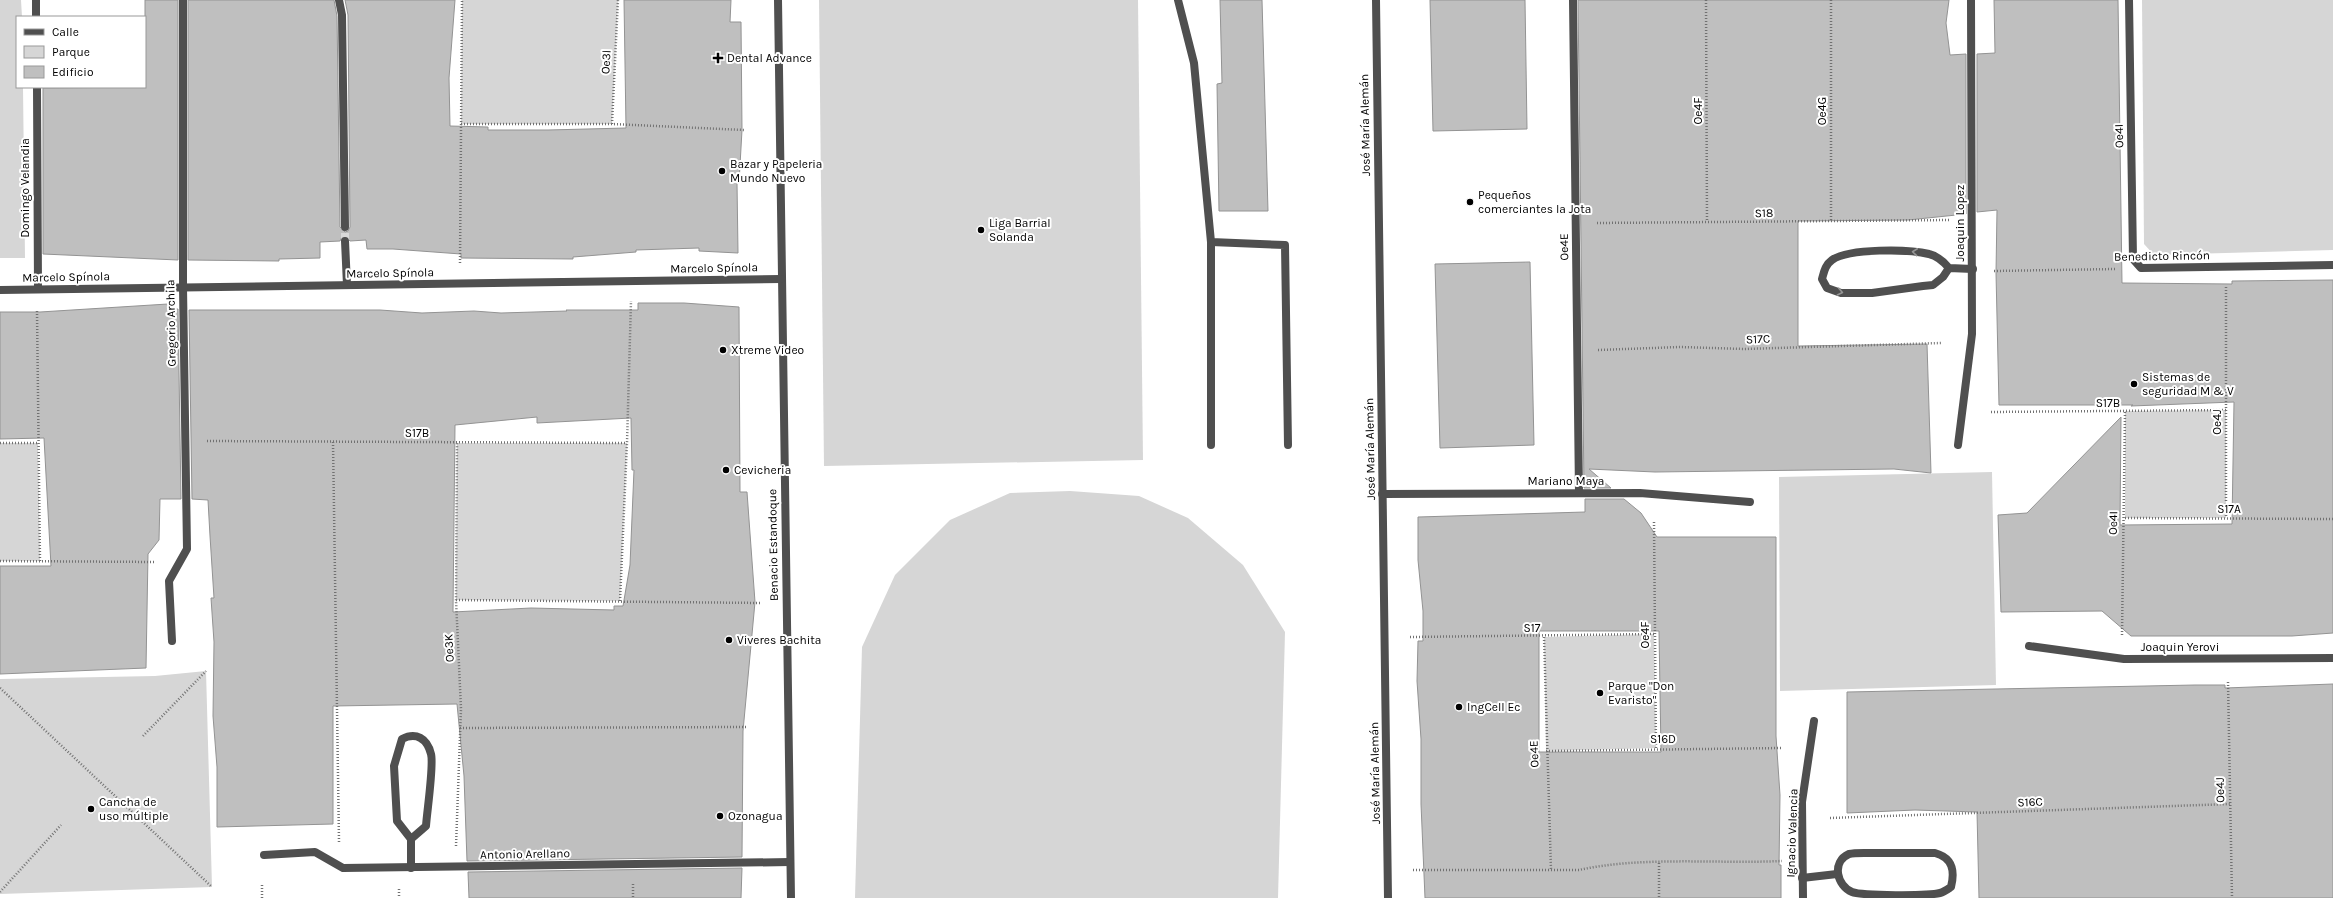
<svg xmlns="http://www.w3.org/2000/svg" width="2333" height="898" viewBox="0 0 2333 898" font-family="Karla,sans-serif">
<rect width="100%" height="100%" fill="#fff"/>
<g fill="#d6d6d6">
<path d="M0 0H21L22 17H17V87H23L25 258H0Z"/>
<path d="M462 0H618L612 124H461Z"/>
<path d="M819 0H1138L1143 460 824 466Z"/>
<path d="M2142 0H2333V250L2154 255 2144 244Z"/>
<path d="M2226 410V518H2125V411Z"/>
<path d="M38 443 40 561H0V443Z"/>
<path d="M457 443H627L620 601 456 600Z"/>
<path d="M1992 472 1996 685 1780 691 1779 477Z"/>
<path d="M1070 491 1139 496 1188 518 1243 565 1285 632 1278 898H855L862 647 895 575 950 520 1010 493Z"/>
<path d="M1654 634 1656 748 1546 751 1544 637Z"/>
<path d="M206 671 212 887 0 894V679L155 676Z"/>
</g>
<g fill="#bfbfbf" stroke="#939393" fill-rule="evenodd">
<path d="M145 0H178V260L43 254V88L145 87Z"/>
<path d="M188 0H334L337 16 340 227 345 232 348 231 350 227 348 15 345 0H455L449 78 450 126 488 127V130H548L626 128 624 0H731L730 22H741L742 130 739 183H737L738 253 699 251V248L636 250V252L573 257V259L461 258V254L393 249H367L366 240 350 241 345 236 342 237 340 241 320 242V258L279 259V261L188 260Z"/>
<path d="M1220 0H1262L1268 211H1219L1217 84 1222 83Z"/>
<path d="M1430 0H1525L1527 129 1433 131Z"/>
<path d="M1578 0H1949L1946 23 1950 55 1966 54V214L1908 220 1798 221V346L1927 344 1931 473 1894 469 1655 472 1589 469 1611 488H1584Z"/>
<path d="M1994 0H2118L2122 283 2232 284V281L2333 280V633L2292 636H2131L2102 611 2001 612 1998 515 2027 513 2121 417 2120 525 2232 524 2234 402 2131 406 2133 405H1999L1996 273 1997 210 1977 212V54L1995 53Z"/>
<path d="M1530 262 1534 445 1440 448 1435 264Z"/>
<path d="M638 303H684L739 307 740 492H747L755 602 743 731 742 857 467 861 464 776 457 704 333 706V824L217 827V767L213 716 214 642 211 598H214L210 536 208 500 192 499 189 310H380L422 313 474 311 501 313 567 311 566 310H638ZM537 417V423L631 418 632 470H634L630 565 623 606H614V610L531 608 453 612 455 425Z"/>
<path d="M168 304V309H178L181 499H160L159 540 148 554 146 668 0 674V566H51L44 438 0 439V312H40Z"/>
<path d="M1585 499H1624L1641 513 1657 537H1776V736L1780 795 1779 865H1781V898H1425L1421 804V739L1417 681 1418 641H1423V611L1418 560V517L1585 512ZM1539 631H1659L1661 752H1539Z"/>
<path d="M2333 684V898H1979L1977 812 1915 810 1847 813V692L2195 685H2225V688Z"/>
<path d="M742 868 741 898H469L468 872Z"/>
</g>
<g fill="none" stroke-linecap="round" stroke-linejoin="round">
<path stroke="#d9d9d9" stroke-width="8" stroke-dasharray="8 4" stroke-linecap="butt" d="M345 241V227"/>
<g stroke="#717171" stroke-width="2.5" stroke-dasharray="1 2" stroke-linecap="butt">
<path d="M1706 0 1707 222"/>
<path d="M1831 0V221"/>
<path d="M461 124H612L744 130"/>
<path d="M612 124 618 0"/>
<path d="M1597 223 1951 220"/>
<path d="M460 263 462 0"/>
<path d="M1994 271 2115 269"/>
<path d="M2226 287V518"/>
<path d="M37 311 40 561"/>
<path d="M1598 350 1680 347 1744 349 1941 343"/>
<path d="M1991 412 2226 410"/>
<path d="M207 441 627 443"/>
<path d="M333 442 339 842"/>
<path d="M0 443H38"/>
<path d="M2125 518 2333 519"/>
<path d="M1654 522 1656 748"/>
<path d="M0 561 156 562"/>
<path d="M456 600 762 603"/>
<path d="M620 601 627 443 631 301"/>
<path d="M2122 635 2125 411"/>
<path d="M1410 637 1654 634"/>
<path d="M1544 637 1551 870"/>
<path d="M2228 682 2232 898"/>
<path d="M0 688 212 887"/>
<path d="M460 728 747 727"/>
<path d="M143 736 206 671"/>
<path d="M1546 751 1781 748"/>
<path d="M1830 818 2230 804"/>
<path d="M456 846 461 709 456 600 457 443"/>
<path d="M1659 863V898"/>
<path d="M1413 870H1579C1642 856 1717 864 1782 861"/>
<path d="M633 884V898"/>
<path d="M262 885V898"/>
<path d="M399 889V898"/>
<path d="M0 892 61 825"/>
</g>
<g stroke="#4f4f4f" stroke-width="8">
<path d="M1178 0 1194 63 1211 242 1285 245 1288 445"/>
<path d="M1573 0 1579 493"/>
<path d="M1211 242V445"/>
<path d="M1949 268 1943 277 1933 285 1923 286 1872 293H1841L1827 288 1822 279C1824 272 1825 265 1832 260 1849 248 1909 249 1929 254 1938 256 1944 262 1949 268L1973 269"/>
<path d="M411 839 426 826C427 811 434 765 431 754 427 738 416 732 402 739L394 766 397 821 411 839V868"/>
<path d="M1864 853H1935C1953 858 1955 871 1951 887 1948 889 1944 892 1940 893 1929 896 1862 896 1852 892 1837 886 1831 862 1849 854 1853 853 1859 853 1864 853Z"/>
<path d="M1802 878 1837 874"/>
</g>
<g stroke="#4f4f4f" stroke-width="8">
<path d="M36 0V17"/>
<path d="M339 0 342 15 345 227"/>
<path d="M778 0 791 898"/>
<path d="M1376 0 1388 898"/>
<path d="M2129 0 2133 259 2141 268 2333 265"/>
<path d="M37 87 38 289"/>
<path d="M345 241 347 285"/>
<path d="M0 290 781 279"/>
<path d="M1958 445 1972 334 1971 0"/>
<path d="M1382 494 1640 493 1750 502"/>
<path d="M172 641 169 581 187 549 183 287V0"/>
<path d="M2029 646 2124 659 2333 658"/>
<path d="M264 855 315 852 343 868 790 862"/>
<path d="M1803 898 1802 802 1814 721"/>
</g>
</g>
<defs><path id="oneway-chevron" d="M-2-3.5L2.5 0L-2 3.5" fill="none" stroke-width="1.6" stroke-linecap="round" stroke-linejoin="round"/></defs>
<g stroke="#959595">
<use href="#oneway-chevron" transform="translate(1915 252) rotate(-174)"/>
<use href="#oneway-chevron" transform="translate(1840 292) rotate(12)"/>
</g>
<g fill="#000" stroke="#fff" stroke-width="1.5">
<path d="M716 52h4v4h4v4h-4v4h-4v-4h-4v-4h4z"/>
<circle cx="722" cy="171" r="4"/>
<circle cx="1470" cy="202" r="4"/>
<circle cx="981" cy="230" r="4"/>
<circle cx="723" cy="350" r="4"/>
<circle cx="2134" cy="384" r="4"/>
<circle cx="726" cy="470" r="4"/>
<circle cx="729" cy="640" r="4"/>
<circle cx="1600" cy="693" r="4"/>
<circle cx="1459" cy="707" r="4"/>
<circle cx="91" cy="809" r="4"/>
<circle cx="720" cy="816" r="4"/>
</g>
<g text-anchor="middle" stroke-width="4" stroke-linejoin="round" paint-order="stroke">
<g font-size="12" fill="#000" stroke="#fff" text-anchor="start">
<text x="727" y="62">Dental Advance</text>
<text x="730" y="168">Bazar y Papeleria<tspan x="730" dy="14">Mundo Nuevo</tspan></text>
<text x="1478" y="199">Pequeños<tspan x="1478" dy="14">comerciantes la Jota</tspan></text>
<text x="989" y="227">Liga Barrial<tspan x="989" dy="14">Solanda</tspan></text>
<text x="731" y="354">Xtreme Video</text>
<text x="2142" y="381">Sistemas de<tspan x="2142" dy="14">seguridad M &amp; V</tspan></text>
<text x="734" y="474">Cevicheria</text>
<text x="737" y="644">Viveres Bachita</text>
<text x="1608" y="690">Parque "Don<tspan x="1608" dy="14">Evaristo"</tspan></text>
<text x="1467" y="711">IngCell Ec</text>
<text x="99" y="806">Cancha de<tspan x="99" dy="14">uso múltiple</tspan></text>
<text x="728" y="820">Ozonagua</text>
</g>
<g font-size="12" fill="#000" stroke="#fff">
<text transform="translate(606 62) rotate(-87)" y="4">Oe3l</text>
<text transform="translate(1698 111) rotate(-90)" y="4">Oe4F</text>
<text transform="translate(1822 111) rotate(-90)" y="4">Oe4G</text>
<text transform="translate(1365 125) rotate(-91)" y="4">José María Alemán</text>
<text transform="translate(2119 136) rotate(-91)" y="4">Oe4I</text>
<text transform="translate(25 188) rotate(-90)" y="4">Domingo Velandia</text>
<text transform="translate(1764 213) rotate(-1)" y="4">S18</text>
<text transform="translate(1960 223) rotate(-90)" y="4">Joaquin Lopez</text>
<text transform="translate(1564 247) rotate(-91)" y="4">Oe4E</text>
<text transform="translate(2162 256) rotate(-1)" y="4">Benedicto Rincón</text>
<text transform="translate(714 268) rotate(-1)" y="4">Marcelo Spínola</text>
<text transform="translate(390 273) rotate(-1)" y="4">Marcelo Spínola</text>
<text transform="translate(66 277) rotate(-1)" y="4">Marcelo Spínola</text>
<text transform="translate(171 323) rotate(-91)" y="4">Gregorio Archila</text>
<text transform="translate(1758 339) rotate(-2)" y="4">S17C</text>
<text x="2108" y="407">S17B</text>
<text transform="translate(2217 422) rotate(-90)" y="4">Oe4J</text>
<text x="417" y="437">S17B</text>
<text transform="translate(1370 449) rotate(-91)" y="4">José María Alemán</text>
<text x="1566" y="485">Mariano Maya</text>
<text x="2229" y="513">S17A</text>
<text transform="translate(2113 523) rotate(-89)" y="4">Oe4I</text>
<text transform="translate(773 545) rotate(-91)" y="4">Benacio Estandoque</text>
<text x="1532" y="632">S17</text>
<text transform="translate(1645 635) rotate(-90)" y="4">Oe4F</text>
<text x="2180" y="651">Joaquin Yerovi</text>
<text transform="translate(449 648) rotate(-93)" y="4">Oe3K</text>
<text x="1663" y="743">S16D</text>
<text transform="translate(1534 754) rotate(-92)" y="4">Oe4E</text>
<text transform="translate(1375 773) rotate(-91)" y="4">José María Alemán</text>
<text transform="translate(2220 790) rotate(-91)" y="4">Oe4J</text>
<text transform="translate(2030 802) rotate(-2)" y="4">S16C</text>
<text transform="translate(1792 833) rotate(-88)" y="4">Ignacio Valencia</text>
<text transform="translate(525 854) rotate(-1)" y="4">Antonio Arellano</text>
</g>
</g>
<rect x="16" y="16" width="130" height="72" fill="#ffffff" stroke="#999999"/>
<rect x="24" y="29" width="20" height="6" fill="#4f4f4f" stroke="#999999"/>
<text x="52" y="36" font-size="12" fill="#000000">Calle</text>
<rect x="24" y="46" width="20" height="12" fill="#d6d6d6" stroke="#999999"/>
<text x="52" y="56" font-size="12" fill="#000000">Parque</text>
<rect x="24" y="66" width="20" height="12" fill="#bfbfbf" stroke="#999999"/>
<text x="52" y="76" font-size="12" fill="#000000">Edificio</text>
</svg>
